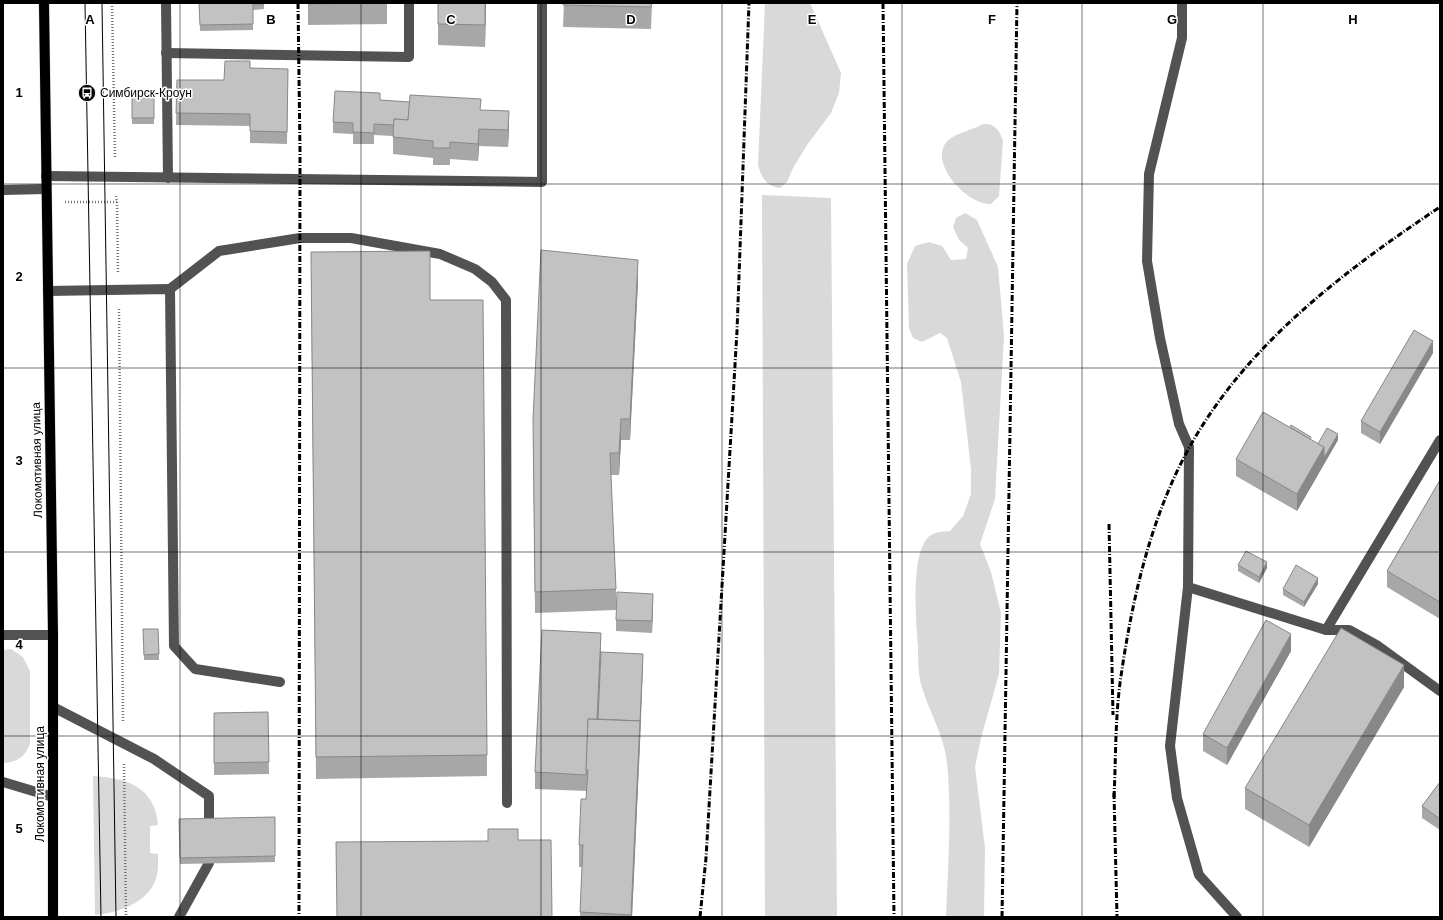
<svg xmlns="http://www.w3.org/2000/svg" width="1443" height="920" viewBox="0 0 1443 920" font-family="Helvetica,sans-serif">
<rect width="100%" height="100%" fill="#fff"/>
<g fill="#d9d9d9">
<path d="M765 3H810L841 73 839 93 831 113 807 145 793 168 787 182 780 188C767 187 761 177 758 165Z"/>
<path d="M983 124C995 123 1000 131 1003 141L999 196 991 204C968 205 931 166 945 144 951 134 973 130 983 124Z"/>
<path d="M762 195 831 198 837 917H765Z"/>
<path d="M965 213 977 220 998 267 1004 336 995 499 980 544 991 572 1001 613 999 674 981 738 975 767 985 848 984 917H946C948 866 952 814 947 763 944 733 927 709 920 680 918 670 918 658 918 647 916 622 911 560 926 540 932 531 941 532 950 531L963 516 971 494V469L961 382 947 338 940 333 922 342 913 338 909 328 907 264 915 246 929 242 942 246 951 260 966 259 968 248 959 240 953 227 956 218Z"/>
<path d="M11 649 23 657 30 671V744C25 757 17 762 4 763L3 650Z"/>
<path d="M93 776C127 778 155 787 158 825L150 826V853L158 854C158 861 159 871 156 878 149 903 117 913 95 915Z"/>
</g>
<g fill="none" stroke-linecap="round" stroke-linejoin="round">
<defs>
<path id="major" d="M44 3 53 635V917"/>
</defs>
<use href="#major" stroke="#dbdbdb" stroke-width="11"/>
<g stroke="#747474" stroke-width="2.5" stroke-dasharray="1 2" stroke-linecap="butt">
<path d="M112 3 115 159"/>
<path d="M65 202H117L116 196"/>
<path d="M117 202 118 272"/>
<path d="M119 309 123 721"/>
<path d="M124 764 126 917"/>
</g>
<g stroke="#525252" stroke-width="10">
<path d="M166 3 168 178"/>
<path d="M1182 3V38L1149 174 1147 261 1160 338 1179 424 1189 447 1188 587 1170 746 1177 798 1199 875 1237 917"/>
<path d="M166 53 409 57V3"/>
<path d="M46 176 542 182V3"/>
<path d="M3 190 46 189"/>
<path d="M170 289 219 251 300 238H351L440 254 475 269 492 282 506 300 507 803"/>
<path d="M48 291 170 289 174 646 195 669 280 682"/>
<path d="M1188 587 1326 630H1349L1378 646 1440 691"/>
<path d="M1326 630 1440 440"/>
<path d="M3 635H53"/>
<path d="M53 707 154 759 209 796V824"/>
<path d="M3 782 53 797"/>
<path d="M179 917 209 863"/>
</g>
<use href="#major" stroke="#000" stroke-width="10"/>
<g stroke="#000" stroke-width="1">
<path d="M85 3 101 917"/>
<path d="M102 3 116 917"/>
</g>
<g stroke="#000" stroke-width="3" stroke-dasharray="6 2 1 2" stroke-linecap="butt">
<path d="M298 3 300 151 299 917"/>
<path d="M883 3 894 917"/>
<path d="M1109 524 1113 715"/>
<path d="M1114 793 1117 917"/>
<path d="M1114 797C1116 757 1115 716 1121 676 1134 587 1156 495 1206 420 1264 331 1353 265 1440 207"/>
<path d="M700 917 706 858 737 331 749 3"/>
<path d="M1002 917 1017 3"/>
</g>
</g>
<g fill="#a7a7a7">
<path d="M199 3H264V9L253 10V30L200 31Z"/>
<path d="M308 3H387V24L308 25Z"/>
<path d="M486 3 485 47 438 45V24Z"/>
<path d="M564 3H652L651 29 563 27Z"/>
<path d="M250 68 288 69 287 144 250 143V126L176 125 177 80H224Z"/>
<rect x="132" y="91" width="22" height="33"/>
<path d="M380 100 481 110 509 128 508 147 479 146 478 161 450 159V165H433V158L393 154V136L374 135V144H353V134L333 133V122Z"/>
<path d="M311 274 430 300 487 755V776L316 779Z"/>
<path d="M638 281 630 440H621L619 475H611L616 589V610L535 613 533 440Z"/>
<path d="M1433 353 1380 444 1361 433V421Z"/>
<path d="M1311 440 1318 444 1338 440 1297 511 1236 476V459Z"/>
<path d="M1440 480V619L1387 587V571Z"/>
<path d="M1238 565 1267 568 1259 583 1238 571Z"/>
<path d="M1318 584 1304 607 1283 595V589Z"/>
<path d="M653 605 652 633 616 631V620Z"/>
<path d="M143 629H158L159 660H144Z"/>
<path d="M601 649 598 719 643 665 640 743 632 917H580L582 867H579V845L586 799 587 791 535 789V772Z"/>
<path d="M1291 651 1227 765 1203 751V734Z"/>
<path d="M1404 687 1309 847 1245 809V788Z"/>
<path d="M268 712 269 774 214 775V713Z"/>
<path d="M1440 782V830L1422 818V806Z"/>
<path d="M275 817V862L180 864 179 819Z"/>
</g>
<g fill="#888">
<path d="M485 3H486L485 47Z"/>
<path d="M509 111V128L508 147V130Z"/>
<path d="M479 129V146L478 161V144Z"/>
<path d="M638 260V281L630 440V419Z"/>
<path d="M1433 341V353L1380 444V432Z"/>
<path d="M621 419V440L619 475V453Z"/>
<path d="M1338 434V440L1297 511V494L1324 447Z"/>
<path d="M1267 562V568L1259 583V577Z"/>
<path d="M1318 578V584L1304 607V602Z"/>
<path d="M653 594V605L652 633V621Z"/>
<path d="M601 633V649L597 740V724Z"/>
<path d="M1291 634V651L1227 765V748Z"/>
<path d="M643 654 640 743 632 917H631Z"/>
<path d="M1404 665V687L1309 847V825Z"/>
</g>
<g fill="#c2c2c2" stroke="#888">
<path d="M199 3H264V4H253V24L200 25Z"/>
<path d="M308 3H359L308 4Z"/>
<path d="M438 3H485V25L438 24Z"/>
<path d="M564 3H652L651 7 563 5Z"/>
<path d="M225 61H250V68L288 69 287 132 250 131V114L176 113 177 80H224Z"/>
<rect x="132" y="91" width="22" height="27"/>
<path d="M335 91 380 93V100L410 102 408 120 394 119V125L374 124V133L353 132V123L333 122Z"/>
<path d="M410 95 481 99 480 110 509 111 508 130 479 129 478 144 450 142V148H433V141L393 137 394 119 408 120Z"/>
<path d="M541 250 638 260 630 419H621L619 453H610L616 589 535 592 533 419Z"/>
<path d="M430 251V300H483L487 755 316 757 311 252Z"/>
<path d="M1414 330 1433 341 1380 432 1361 421Z"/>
<path d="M1263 412 1324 447 1297 494 1236 459Z"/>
<path d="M1291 425 1311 437 1310 439 1290 427Z"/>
<path d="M1327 428 1338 434 1324 458V447L1318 444Z"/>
<path d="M1440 480V602L1387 571Z"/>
<path d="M1246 551 1267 562 1259 577 1238 565Z"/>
<path d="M1296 565 1318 578 1304 602 1283 589Z"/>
<path d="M617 592 653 594 652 621 616 620Z"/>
<path d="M1266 620 1291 634 1227 748 1203 734Z"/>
<path d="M1341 628 1404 665 1309 825 1245 788Z"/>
<path d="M143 629H158L159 654 144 655Z"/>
<path d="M542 630 601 633 597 719H588L586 775 535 772Z"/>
<path d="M601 652 643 654 640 721 598 719Z"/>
<path d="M268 712 269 762 214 763V713Z"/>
<path d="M588 719 640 721 631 915 580 912 583 845H579L581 799H586L588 770H586Z"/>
<path d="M1440 782V819L1422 806Z"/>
<path d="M275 817V856L180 858 179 819Z"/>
<path d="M488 829H518V840H551L552 917H337L336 842 488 841Z"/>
</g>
<path fill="none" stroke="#000" stroke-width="1" stroke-opacity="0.55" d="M180 3V917M361 3V917M541 3V917M722 3V917M902 3V917M1082 3V917M1263 3V917M3 184H1440M3 368H1440M3 552H1440M3 736H1440"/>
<defs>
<symbol id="bus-disc" viewBox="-11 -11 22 22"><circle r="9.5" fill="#000" stroke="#fff"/><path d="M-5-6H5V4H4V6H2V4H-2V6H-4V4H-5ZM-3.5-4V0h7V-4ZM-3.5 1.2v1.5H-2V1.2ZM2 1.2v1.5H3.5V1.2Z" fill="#fff"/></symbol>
</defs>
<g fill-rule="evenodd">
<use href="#bus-disc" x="77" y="83" width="20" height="20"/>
</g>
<g text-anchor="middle" stroke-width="3" stroke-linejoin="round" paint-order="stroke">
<g font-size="12" fill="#000" stroke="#fff" text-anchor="start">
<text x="100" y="97">Симбирск-Кроун</text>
</g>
<g font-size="12" fill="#000" stroke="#fff">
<text transform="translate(37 460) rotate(-91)" y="4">Локомотивная улица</text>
<text transform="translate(40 784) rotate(-90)" y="4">Локомотивная улица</text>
</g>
</g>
<g font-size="13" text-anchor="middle" font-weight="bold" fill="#000" stroke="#fff" stroke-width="3" stroke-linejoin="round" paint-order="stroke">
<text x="90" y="24">A</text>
<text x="271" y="24">B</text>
<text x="451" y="24">C</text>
<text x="631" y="24">D</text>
<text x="812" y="24">E</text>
<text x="992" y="24">F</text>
<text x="1172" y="24">G</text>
<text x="1353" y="24">H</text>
<text x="19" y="97">1</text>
<text x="19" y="281">2</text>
<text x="19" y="465">3</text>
<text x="19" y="649">4</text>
<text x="19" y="833">5</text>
</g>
<rect width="1443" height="920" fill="none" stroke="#000000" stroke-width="8"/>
</svg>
